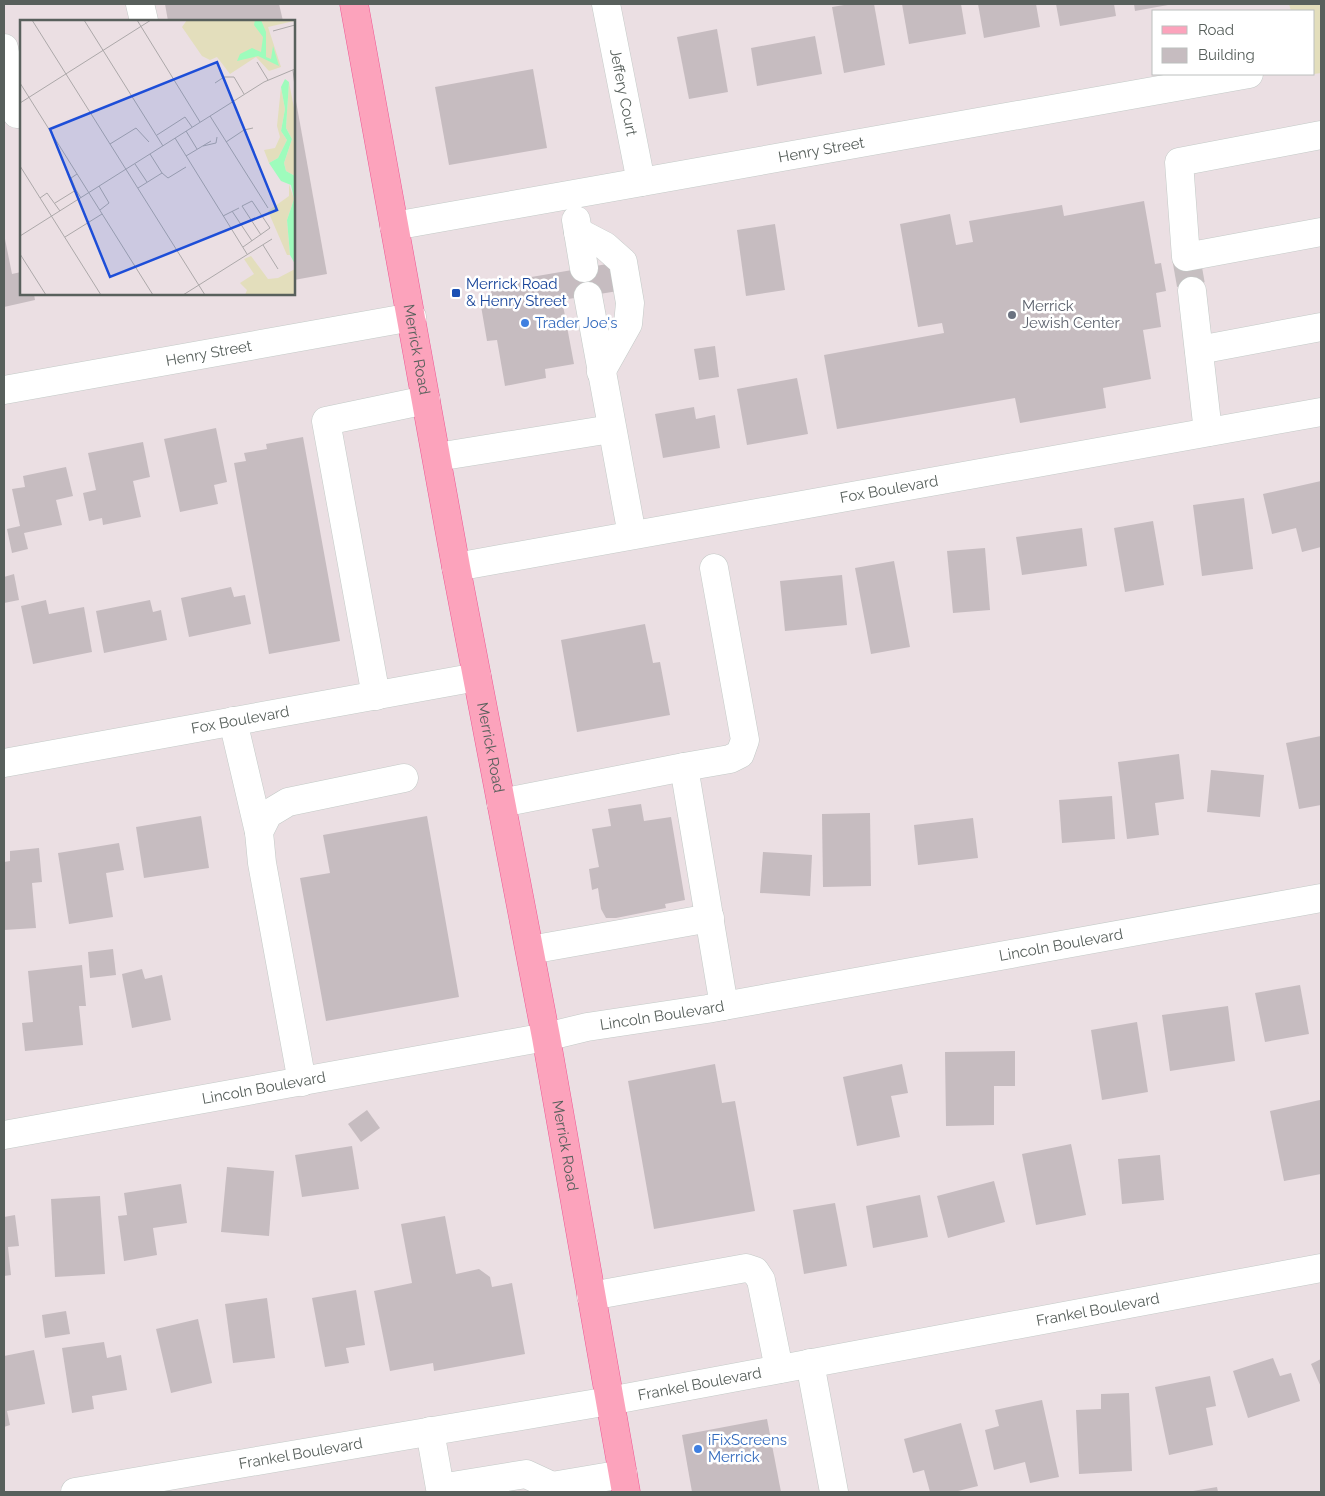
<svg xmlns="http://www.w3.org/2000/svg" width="1325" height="1496" viewBox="0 0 1325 1496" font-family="Raleway,sans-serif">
<rect width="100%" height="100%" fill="#ebdfe3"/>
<path fill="#e3debc" d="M1289 4H1321V73L1314 74V11H1291Z"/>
<g fill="#c6bcc0">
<path d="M165 4H279L283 21H168Z"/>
<path d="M850 4H874L885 65 844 73 832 7Z"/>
<path d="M902 4H961L966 34 909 44Z"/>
<path d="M978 4H1036L1040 27 984 38Z"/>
<path d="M1056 4H1114L1116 16 1060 26Z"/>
<path d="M1134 4H1168V5L1135 11Z"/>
<path d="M717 29 728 92 689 99 677 37Z"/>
<path d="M815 36 822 74 757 86 751 48Z"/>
<path d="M533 69 547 148 449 165 435 87Z"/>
<path d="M294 90 327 274 294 280Z"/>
<path d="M1144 201 1155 264 1161 263 1166 291 1156 293 1161 327 1143 330 1151 379 1103 388 1106 408 1020 423 1015 398 837 429 824 355 944 333 942 323 918 327 900 224 950 214 956 245 973 242 969 221 1062 205 1064 216Z"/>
<path d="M775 224 785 290 746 296 737 230Z"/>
<path d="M4 234 12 274 21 272V294H34L35 300 4 307Z"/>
<path d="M613 263 618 291 562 300 574 364 545 369 546 378 505 386 497 340 487 341 481 306 493 304 490 284Z"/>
<path d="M715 346 719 377 699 380 694 349Z"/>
<path d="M797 378 808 434 747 445 737 389Z"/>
<path d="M694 407 696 419 715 415 720 448 663 458 655 414Z"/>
<path d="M216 428 227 482 214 485 218 504 180 512 164 439Z"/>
<path d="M303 437 340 641 269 654 234 463 246 461 244 453 267 449 266 444Z"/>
<path d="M143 442 150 477 133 481 141 517 103 525 102 518 89 521 83 493 96 490 88 453Z"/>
<path d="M66 467 73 496 56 500 62 525 24 533 28 549 12 553 7 529 20 526 12 489 25 487 23 476Z"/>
<path d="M1321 481V547L1302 552 1296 528 1272 534 1263 494Z"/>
<path d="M1244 498 1253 569 1202 576 1193 505Z"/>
<path d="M1153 521 1164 585 1125 592 1114 528Z"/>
<path d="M1082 528 1087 566 1022 575 1016 537Z"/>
<path d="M985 548 990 610 953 613 947 551Z"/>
<path d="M894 561 910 647 871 654 855 568Z"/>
<path d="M14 574 19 600 4 603V577Z"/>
<path d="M842 575 847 625 785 631 780 581Z"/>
<path d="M231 587 234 597 245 595 251 624 189 637 181 598Z"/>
<path d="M46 600 49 614 84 607 92 652 33 664 21 606Z"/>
<path d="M150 600 153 612 161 610 167 640 104 653 96 611Z"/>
<path d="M645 624 653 663 660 662 670 715 577 732 561 640Z"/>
<path d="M1321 736V805L1299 809 1286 743Z"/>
<path d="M1179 754 1184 799 1155 803 1159 835 1127 839 1118 762Z"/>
<path d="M1211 770 1264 775 1260 817 1207 812Z"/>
<path d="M1112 796 1115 839 1062 843 1059 800Z"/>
<path d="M641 804 644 821 671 817 685 900 665 904 666 908 616 918H606L601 909 598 888 592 890 589 869 599 867 592 829 611 826 608 809Z"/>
<path d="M870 813 871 886 823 887 822 814Z"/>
<path d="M201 816 209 868 144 878 136 827Z"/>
<path d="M427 816 459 997 326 1021 300 878 330 873 323 835Z"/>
<path d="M973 818 978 858 918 865 914 825Z"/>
<path d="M119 843 124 870 106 873 113 917 69 924 58 853Z"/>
<path d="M39 848 42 882 32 883 36 928 4 930V862L10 861V851Z"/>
<path d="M763 852 812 855 810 896 760 893Z"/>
<path d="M113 949 116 975 90 978 88 952Z"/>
<path d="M82 965 86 1006H79L83 1045 25 1051 22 1023 33 1022 28 971Z"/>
<path d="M142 969 145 979 162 975 171 1020 132 1028 122 974Z"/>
<path d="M1300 985 1309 1034 1265 1042 1255 993Z"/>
<path d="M1228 1006 1235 1061 1170 1071 1162 1015Z"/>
<path d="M1137 1022 1148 1092 1102 1100 1091 1030Z"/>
<path d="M1015 1051V1086H994V1125L946 1126 945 1052Z"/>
<path d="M715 1064 722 1103 735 1101 755 1211 654 1229 628 1081Z"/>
<path d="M902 1064 908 1093 891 1096 900 1137 857 1146 843 1077Z"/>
<path d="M1320 1100 1321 1108V1174L1284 1181 1270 1111Z"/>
<path d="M367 1110 380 1128 361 1142 348 1124Z"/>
<path d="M1071 1144 1086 1215 1036 1225 1022 1154Z"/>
<path d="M352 1146 359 1189 302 1197 295 1155Z"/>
<path d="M1160 1155 1164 1200 1122 1204 1118 1159Z"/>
<path d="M227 1167 274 1171 269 1236 221 1232Z"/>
<path d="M994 1181 1005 1222 948 1238 937 1196Z"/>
<path d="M181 1184 187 1223 153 1228 157 1255 124 1261 118 1216 127 1215 124 1193Z"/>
<path d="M920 1195 928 1237 873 1248 866 1206Z"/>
<path d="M100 1196 105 1274 55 1277 51 1199Z"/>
<path d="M835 1203 847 1266 804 1274 793 1210Z"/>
<path d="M15 1215 19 1246 8 1247 11 1275 4 1276V1217Z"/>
<path d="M445 1216 456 1274 479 1269 490 1277 492 1287 512 1283 525 1354 434 1371 433 1363 390 1371 374 1291 412 1283 401 1224Z"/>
<path d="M356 1290 365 1345 346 1348 349 1363 325 1367 312 1298Z"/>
<path d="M267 1298 275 1358 233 1363 225 1304Z"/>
<path d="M66 1311 70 1334 45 1338 42 1315Z"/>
<path d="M198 1319 212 1383 171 1393 156 1329Z"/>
<path d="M104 1342 107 1358 121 1355 127 1390 92 1396 94 1409 72 1413 62 1348Z"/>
<path d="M34 1350 45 1404 7 1411 10 1425 4 1427V1356Z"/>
<path d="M1273 1358 1280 1376 1291 1373 1300 1401 1248 1418 1233 1371Z"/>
<path d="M1321 1359V1387L1311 1364Z"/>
<path d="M1210 1376 1216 1406 1206 1408 1213 1445 1169 1455 1155 1387Z"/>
<path d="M1129 1393 1132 1471 1079 1474 1076 1410 1101 1409V1394Z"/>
<path d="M1042 1400 1059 1477 1030 1483 1025 1462 994 1470 985 1430 999 1426 995 1410Z"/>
<path d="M767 1419 781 1492H692L682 1435Z"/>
<path d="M961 1423 978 1486 954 1492H930L924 1470 913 1473 904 1439Z"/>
<path d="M1217 1487 1218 1492H1193V1491Z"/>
</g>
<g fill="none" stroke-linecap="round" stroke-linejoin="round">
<path stroke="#c6bfc1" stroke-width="28" stroke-dasharray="28 14" stroke-linecap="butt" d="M1186 257 1192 291"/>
<defs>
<g id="minor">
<path d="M140 4 144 21"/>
<path id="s1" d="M606 4 641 182"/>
<path d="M4 48 17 114"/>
<path d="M1321 135 1179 162 1186 257 1321 232"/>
<path d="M576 220 584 268"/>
<path id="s2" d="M394 226 1249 74"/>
<path d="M578 232 605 246 623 262 630 303 628 324 601 372"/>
<path d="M1192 291 1208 432"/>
<path d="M588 296 632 535"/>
<path d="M1199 350 1321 327"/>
<path id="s3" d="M4 390 412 317"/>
<path d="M437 457 611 429"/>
<path id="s4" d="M456 567 1321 412"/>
<path d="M714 568 745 740 740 754 730 759 684 767 724 1006"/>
<path d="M376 696 326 421 426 400"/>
<path d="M233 721 259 832"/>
<path id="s5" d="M4 763 477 677"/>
<path d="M501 803 684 767"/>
<path d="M530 950 710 918"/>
<path d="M302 1082 262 863 259 832 268 814 288 802 404 778"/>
<path id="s6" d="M4 1135 546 1037 587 1027 707 1009 1321 898"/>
<path d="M591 1296 746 1268 755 1271 761 1280 779 1369"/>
<path d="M810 1363 834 1492"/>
<path d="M430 1431 440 1488 526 1474 552 1486"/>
<path id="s7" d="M75 1492 609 1401 1321 1268"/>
<path d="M553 1492 552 1486 623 1474"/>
</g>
<g id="major">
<path id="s8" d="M354 4 456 567 546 1037 626 1492"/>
</g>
</defs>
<use href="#minor" stroke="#c3cac7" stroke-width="29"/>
<use href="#major" stroke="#ed5793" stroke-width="29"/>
<use href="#minor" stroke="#fff" stroke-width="28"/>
<use href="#major" stroke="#fca3bc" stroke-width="28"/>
</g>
<rect fill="#1a4fb4" stroke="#fff" stroke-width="2" x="451" y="288" width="10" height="10" rx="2.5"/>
<circle fill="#6b7280" stroke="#fff" stroke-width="2" cx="1012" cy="315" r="5"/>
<g fill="#3f7fe0" stroke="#fff" stroke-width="2">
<circle cx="525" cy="323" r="5"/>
<circle cx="698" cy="1449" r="5"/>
</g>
<g text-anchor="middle" stroke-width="5" stroke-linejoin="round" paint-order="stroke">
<g font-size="15" fill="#58605c" stroke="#fff">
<text dy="5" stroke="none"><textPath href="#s1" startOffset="90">Jeffery Court</textPath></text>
<text dy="5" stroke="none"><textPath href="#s2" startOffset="434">Henry Street</textPath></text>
<text dy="5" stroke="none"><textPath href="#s8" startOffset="351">Merrick Road</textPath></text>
<text dy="5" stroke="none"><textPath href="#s3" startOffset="208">Henry Street</textPath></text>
<text dy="5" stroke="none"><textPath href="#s4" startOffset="440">Fox Boulevard</textPath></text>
<text dy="5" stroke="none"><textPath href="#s5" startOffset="240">Fox Boulevard</textPath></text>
<text dy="5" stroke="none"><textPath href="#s8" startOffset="756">Merrick Road</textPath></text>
<text dy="5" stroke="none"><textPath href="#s6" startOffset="1074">Lincoln Boulevard</textPath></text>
<text dy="5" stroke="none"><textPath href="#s6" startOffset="669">Lincoln Boulevard</textPath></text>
<text dy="5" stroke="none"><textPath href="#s6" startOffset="264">Lincoln Boulevard</textPath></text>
<text dy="5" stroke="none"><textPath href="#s8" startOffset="1161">Merrick Road</textPath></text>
<text dy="5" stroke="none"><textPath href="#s7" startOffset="1039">Frankel Boulevard</textPath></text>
<text dy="5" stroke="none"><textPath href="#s7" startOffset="634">Frankel Boulevard</textPath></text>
<text dy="5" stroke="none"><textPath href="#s7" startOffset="229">Frankel Boulevard</textPath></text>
</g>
<g font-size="15" fill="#164399" stroke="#fff" text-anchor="start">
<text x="466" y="289">Merrick Road<tspan x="466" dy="17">&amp; Henry Street</tspan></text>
</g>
<g font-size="15" fill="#5b616d" stroke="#fff" text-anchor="start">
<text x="1022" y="311">Merrick<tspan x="1022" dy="17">Jewish Center</tspan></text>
</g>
<g font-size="15" fill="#366cbe" stroke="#fff" text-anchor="start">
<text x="535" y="328">Trader Joe's</text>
<text x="708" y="1445">iFixScreens<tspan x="708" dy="17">Merrick</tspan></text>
</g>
</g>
<g transform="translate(20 20)">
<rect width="275" height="275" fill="#ebdfe3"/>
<path d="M167 0H274V1L248 7 261 47 249 51 236 37 210 54 197 37 190 40 182 36 162 7ZM269 62 274 88 275 156 266 151 264 143 272 119 266 108ZM261 67 265 89 261 111 267 120 258 138 249 143 244 130 255 128 260 117 257 106ZM269 164 274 179 267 200 270 235H267L248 191 269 176ZM231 236 248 259 258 258 275 249V275H225L227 270 220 263 234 254 224 239Z" fill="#e3debc"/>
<path d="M235 0H241L246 12V37L251 39 253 26 259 46 238 36 217 41 220 34 232 28 241 32 243 17 234 5ZM265 59 269 62 266 108 272 119 264 143 266 151 275 156V244L270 235 267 200 274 179 271 165 261 161 249 143 258 138 267 120 261 111 265 89 261 67Z" fill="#9efcbc"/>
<path fill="none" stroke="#aca8a9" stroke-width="1" d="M12 0 185 275M64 0 143 126M117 0 180 102M253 11 275 5M237 42 248 60M273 50 275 66M0 63 133 275M195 63 204 57H214L224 74M0 83 131 0M190 96 248 188M166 111 177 129M137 115 165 97 172 107M155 118 227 234M206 122 224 110 233 108M90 124 116 108 129 122M183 126 196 123 197 117M130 134 142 153M166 136 191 121M115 144 127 162M0 146 81 275M79 166 89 183 80 190M118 168 142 153 148 158 166 147M56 170 51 158 57 154M20 178 27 173 40 191M35 183 56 170 61 178M212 191 232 221M203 196 219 188M0 216 244 62 275 49M45 217 82 194M243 225 258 249M223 227 250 208 232 181 222 186 241 215M0 234 26 275M163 275 252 219"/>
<path fill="#1d4ed8" fill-opacity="0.15" stroke="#1d4ed8" stroke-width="2.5" d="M197 42 257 190 90 257 30 109Z"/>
<rect width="275" height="275" fill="none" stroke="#58605c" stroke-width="2.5"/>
</g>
<rect width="1325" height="1496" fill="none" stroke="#58605c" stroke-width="10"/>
<rect x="1152" y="10" width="162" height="65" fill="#ffffff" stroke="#bcbfbe"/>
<rect x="1162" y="26" width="25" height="8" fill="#fca3bc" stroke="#bcbfbe"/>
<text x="1198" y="35" font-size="15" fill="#58605c">Road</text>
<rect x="1162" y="48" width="25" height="15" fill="#c6bcc0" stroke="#bcbfbe"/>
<text x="1198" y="60" font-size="15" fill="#58605c">Building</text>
</svg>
